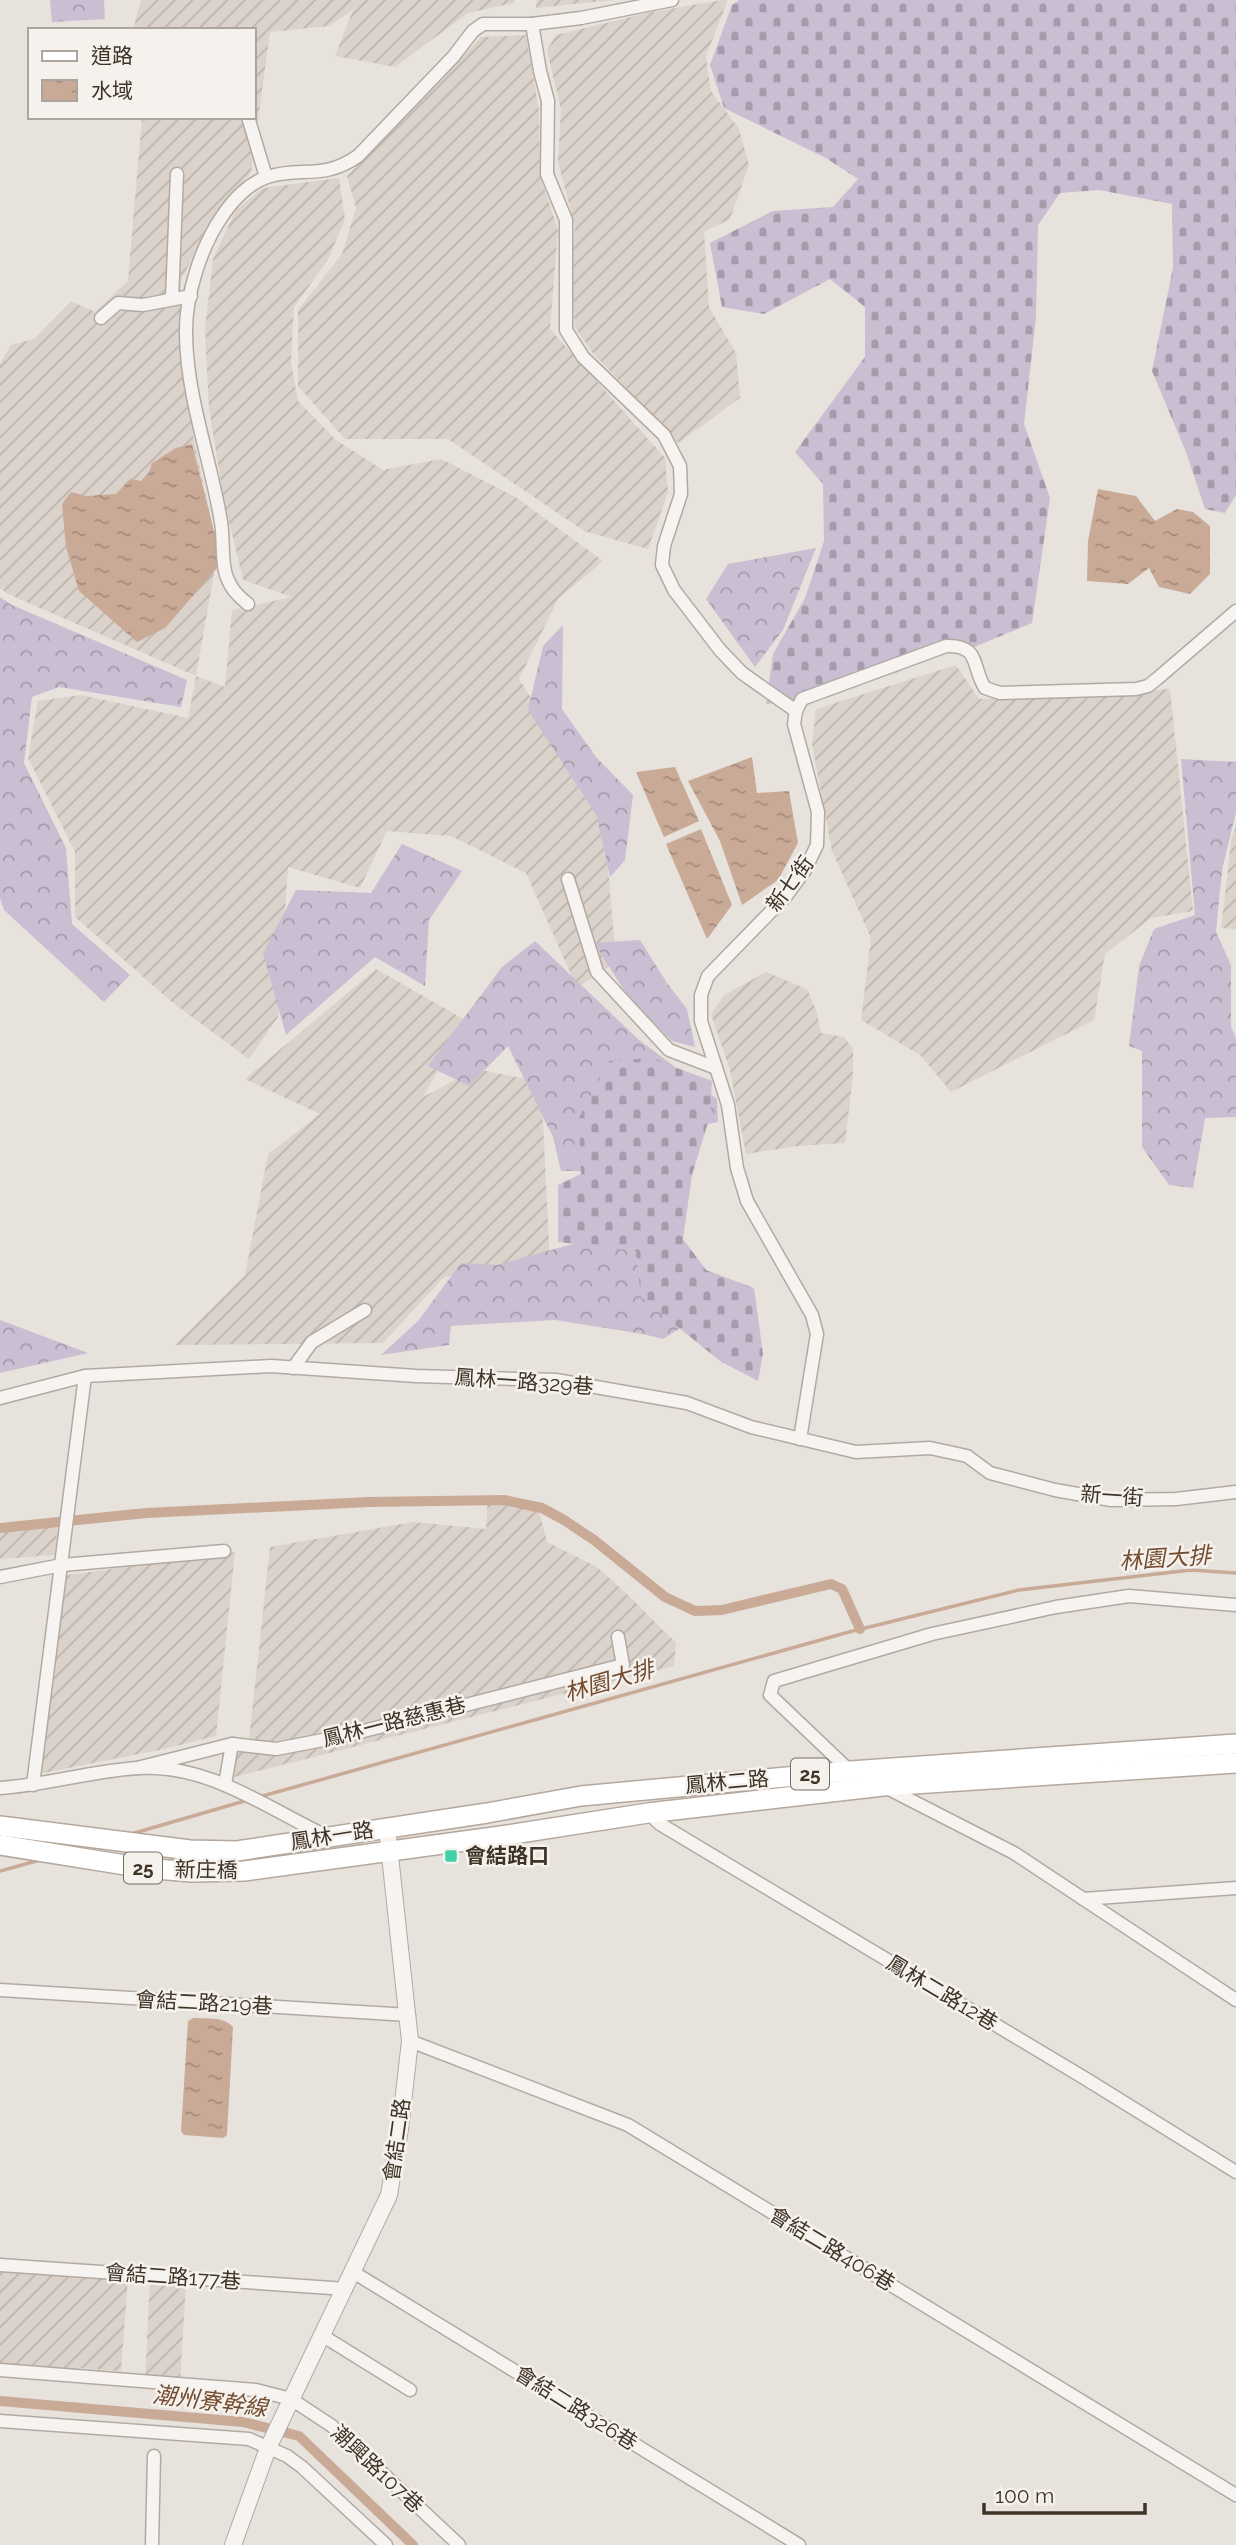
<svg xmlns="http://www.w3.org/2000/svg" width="1236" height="2545" viewBox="0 0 1236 2545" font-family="Raleway,'Noto Sans TC',sans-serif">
<defs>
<pattern id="industrial-furrows" width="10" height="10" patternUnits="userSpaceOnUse" patternTransform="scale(1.75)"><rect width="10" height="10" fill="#dad2cb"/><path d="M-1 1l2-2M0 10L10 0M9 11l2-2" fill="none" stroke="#bcb5ae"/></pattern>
<pattern id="forest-crowns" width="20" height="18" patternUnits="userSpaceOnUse" patternTransform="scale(1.75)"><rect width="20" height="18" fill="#cabed2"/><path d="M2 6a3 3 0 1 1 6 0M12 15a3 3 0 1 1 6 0" fill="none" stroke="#a59baa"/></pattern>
<pattern id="cemetery-stones" width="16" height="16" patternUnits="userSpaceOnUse" patternTransform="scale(1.75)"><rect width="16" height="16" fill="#cabed2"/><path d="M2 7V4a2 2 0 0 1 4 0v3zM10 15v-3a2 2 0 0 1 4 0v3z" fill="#a59baa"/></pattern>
<pattern id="water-ripples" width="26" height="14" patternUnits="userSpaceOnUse" patternTransform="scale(1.75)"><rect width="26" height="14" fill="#c9aa97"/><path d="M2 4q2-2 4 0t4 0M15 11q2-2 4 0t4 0" fill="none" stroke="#a58b7b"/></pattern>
</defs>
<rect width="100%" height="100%" fill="#e8e2dd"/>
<g fill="url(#industrial-furrows)">
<path d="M141 0H515L514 3 468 13 395 67 335 56 353 10 329 26 270 32 251 172 205 235 181 280 179 350 194 441 212 523 214 573 196 676 225 687 232 610 292 597 243 580 224 500 209 409 205 329 213 259 236 210 263 188 339 178 345 219 328 260 294 307 291 363 298 401 336 440 383 470 441 459 514 496 603 561 558 599 519 679 603 810 616 961 577 988 526 873 451 836 387 831 360 888 288 867 278 1017 249 1059 173 1003 75 917V852L28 758 38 701 81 695 188 718 196 676 8 594 0 588V364L11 345 34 339 71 301 95 312 128 281 142 117H254V30H133Z"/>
<path d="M537 0H614L536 8Z"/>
<path d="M722 0H728L706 56 711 91 739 129 749 165 730 219 704 232 709 307 736 353 740 398 678 443 592 352 575 327 571 274 575 226 558 162 561 110 547 50 556 35 652 12Z"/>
<path d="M526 35 539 110 540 176 558 230 550 329 665 458 668 492 648 549 584 531 448 439H345L298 386V310L342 254 356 208 347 176 481 37Z"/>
<path d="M956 665 979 699 1170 689 1193 911 1151 918 1105 954 1094 1020 951 1092 920 1055 861 1020 871 938 832 851 812 744 816 709Z"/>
<path d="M1236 824V929L1221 928 1231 843Z"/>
<path d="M376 969 467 1021 423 1097 476 1069 541 1082 550 1264 444 1277 383 1343 175 1345 245 1275 268 1154 320 1114 245 1079Z"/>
<path d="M766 972 807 989 816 1010 821 1033 844 1037 853 1049V1075L845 1143 797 1146 746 1154 730 1070 711 1014 724 995Z"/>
<path d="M488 1497 537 1503 547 1542 597 1567 627 1594 676 1643 674 1666 230 1778 229 1756 248 1749 270 1547 413 1522 486 1529Z"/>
<path d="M58 1520 55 1555 0 1559V1524Z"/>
<path d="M235 1552 216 1736 164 1749 33 1775 61 1576Z"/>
<path d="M0 2270 128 2278 121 2371 79 2368 78 2375 0 2370Z"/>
<path d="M150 2282 186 2284 180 2382 145 2380Z"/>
</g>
<g fill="url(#forest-crowns)">
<path d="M50 0H104L105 19 52 22Z"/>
<path d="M816 548 783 630 755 667 706 599 728 564Z"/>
<path d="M0 597 12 605 187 680 181 707 59 687 32 697 24 763 66 848 72 924 130 975 104 1002 4 910 0 898Z"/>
<path d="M563 625 562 709 596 757 633 795 625 860 610 877 597 816 528 710 543 646Z"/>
<path d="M1181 759 1236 762V812L1222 870 1216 932 1231 965V1026L1236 1039V1117L1205 1118 1193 1188 1169 1185 1142 1147V1051L1129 1046 1139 966 1154 929 1195 915Z"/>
<path d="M402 844 462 871 429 920 425 986 375 957 286 1035 263 953 296 890 371 893Z"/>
<path d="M640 940 667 983 687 1009 695 1047 672 1041 629 998 594 943Z"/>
<path d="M535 941 638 1039 717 1099 718 1122 665 1132 605 1171H561L553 1137 508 1046 469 1086 428 1066 502 967Z"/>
<path d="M616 1232 701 1315 663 1339 643 1334 555 1320 451 1326 449 1345 381 1355 418 1321 461 1263 497 1265Z"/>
<path d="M0 1320 88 1353 0 1373Z"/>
</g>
<g fill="url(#cemetery-stones)">
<path d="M739 0H1236V495L1225 513 1205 509 1186 452 1152 371 1173 268 1172 204 1099 190 1060 193 1038 225 1036 317 1024 424 1050 498 1032 623 965 651 909 655 899 672 848 686 823 697 766 704 773 654 805 598 824 541 823 484 795 452 865 357V307L830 279 764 314 722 307 710 243 773 211 833 207 858 179 826 158 724 108 710 65 732 5Z"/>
<path d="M650 1058 712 1081 710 1116 692 1175 683 1239 706 1270 754 1288 763 1354 758 1381 720 1361 641 1297 636 1251 558 1242V1185L581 1174 579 1118 609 1061Z"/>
</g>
<g fill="url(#water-ripples)">
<path d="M192 444 215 535 218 567 165 628 137 642 79 591 66 547 62 504 71 492 87 496 116 494 130 479 141 481 149 472 152 463 176 448Z"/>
<path d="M1098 489 1136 496 1155 521 1177 509 1193 512 1210 526V574L1190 594 1159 587 1149 568 1128 584 1087 581 1088 541Z"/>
<path d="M752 757 757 793 789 791 798 843 778 880 742 905 720 841 688 781Z"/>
<path d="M675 767 699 821 664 837 636 772Z"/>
<path d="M701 829 732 905 707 939 666 844Z"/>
<path d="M193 2018C206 2019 223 2016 233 2027L227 2135 223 2138 184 2135 181 2131 188 2021Z"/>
</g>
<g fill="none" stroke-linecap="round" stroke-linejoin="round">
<g stroke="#c9aa97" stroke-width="3.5">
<path d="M259 1797 849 1632 1019 1590 1191 1570 1236 1573"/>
<path d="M131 1834 248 1800"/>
<path d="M0 1871 40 1860"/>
</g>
<g stroke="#c9aa97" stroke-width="10">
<path d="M0 1528 146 1513 369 1502 504 1500 542 1508 564 1520 594 1540 665 1597 695 1611 722 1610 831 1584 842 1589 860 1629"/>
<path d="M0 2401 243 2422 299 2436 413 2545"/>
</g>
<defs>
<g id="minor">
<path d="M532 24 540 71 548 101 547 174 566 220V330L583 357 664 435 680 466 681 494 664 546 662 565 674 590 720 650 742 673 796 711"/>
<path d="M248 117 266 177"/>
<path d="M172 299 177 174"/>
<path d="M101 318 118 303 143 305 191 296"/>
<path d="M248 604C237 595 231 589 226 575 221 559 224 539 221 522 211 460 187 399 186 335 185 296 201 246 223 215 233 200 249 183 267 177 302 166 322 181 358 156L453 57 473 31 483 24H532L581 18 672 0"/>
<path d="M568 879 597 972 669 1050 716 1068"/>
<path d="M293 1368 312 1342 365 1310"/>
<path d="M0 1398 85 1376 271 1366 416 1376 556 1380 687 1403 751 1427 856 1452 930 1448 967 1456 990 1473 1055 1490 1111 1500 1176 1499 1236 1492"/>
<path d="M800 1439 817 1334 812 1315 747 1201 737 1168 728 1105 701 1021V995L708 976 786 896 805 870 817 845 818 812 794 724 796 711 802 699 946 646C981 645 971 666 985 688L1000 693 1136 689 1148 686 1158 678 1236 611"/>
<path d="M0 1577 62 1565 224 1551"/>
<path d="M137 1768 232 1744 276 1749 344 1736 623 1665 618 1637"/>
<path d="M850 1771 770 1695 774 1681 932 1634 1056 1607 1129 1596 1236 1605"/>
<path d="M225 1784 232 1744"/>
<path d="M33 1785 85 1376"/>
<path d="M0 1788C46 1785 91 1771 138 1768 207 1763 267 1808 326 1836"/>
<path d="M887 1788 1014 1853 1236 2000"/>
<path d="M648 1813 660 1824 1086 2079 1236 2172"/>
<path d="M1083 1899 1236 1888"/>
<path d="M0 1990 409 2015"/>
<path d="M410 2041 628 2125 1236 2495"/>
<path d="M0 2265 346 2289"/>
<path d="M353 2272 799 2545"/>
<path d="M323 2336 410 2390"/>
<path d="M0 2370 256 2390 291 2399 332 2426 459 2545"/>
<path d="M0 2421 249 2439 287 2456 302 2467 386 2545"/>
<path d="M152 2545 154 2456"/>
</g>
<path id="tertiary" d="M233 2545 268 2448 389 2195 400 2129 410 2041 387 1828"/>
<g id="primary">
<path d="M0 1826 190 1850 237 1851 487 1813 581 1796 850 1771 1236 1744"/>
<path d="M0 1845 144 1868 192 1872 244 1871 501 1836 648 1813 883 1786 1236 1763"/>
</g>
</defs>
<use href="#minor" stroke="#b2aaa2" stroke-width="15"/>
<use href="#tertiary" stroke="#b2aaa2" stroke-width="18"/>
<use href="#primary" stroke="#b4a79c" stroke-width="22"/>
<use href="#minor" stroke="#f6f3f0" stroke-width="12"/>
<use href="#tertiary" stroke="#f6f3f0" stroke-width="16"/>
<use href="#primary" stroke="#fff" stroke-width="19"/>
</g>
<rect fill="#3ed1a7" stroke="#f5f1ed" stroke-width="2.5" x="444" y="1849" width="14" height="14" rx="3.5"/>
<g text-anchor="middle" stroke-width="5" stroke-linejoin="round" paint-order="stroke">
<g fill="#f5f1ed" stroke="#766c62" stroke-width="2">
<rect x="791" y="1758.5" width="38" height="31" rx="5"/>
<rect x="124" y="1852.5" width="38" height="31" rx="5"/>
</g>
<g font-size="19" font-weight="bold" fill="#3f3326">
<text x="810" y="1781">25</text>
<text x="143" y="1875">25</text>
</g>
<g font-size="21" fill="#3f3326" stroke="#f5f1ed">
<text transform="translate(790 884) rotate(-53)" y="7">新七街</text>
<text transform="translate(524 1382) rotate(4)" y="7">鳳林一路329巷</text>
<text transform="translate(1112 1496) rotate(4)" y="7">新一街</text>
<text transform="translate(394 1722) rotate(-14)" y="7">鳳林一路慈惠巷</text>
<text transform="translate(727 1782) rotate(-5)" y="7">鳳林二路</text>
<text transform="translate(332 1836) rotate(-9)" y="7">鳳林一路</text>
<text transform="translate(206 1870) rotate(1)" y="7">新庄橋</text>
<text transform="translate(942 1993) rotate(31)" y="7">鳳林二路12巷</text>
<text transform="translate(204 2003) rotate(3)" y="7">會結二路219巷</text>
<text transform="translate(397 2140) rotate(-82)" y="7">會結二路</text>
<text transform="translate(832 2249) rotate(31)" y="7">會結二路406巷</text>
<text transform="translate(173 2277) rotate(4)" y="7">會結二路177巷</text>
<text transform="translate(576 2408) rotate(32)" y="7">會結二路326巷</text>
<text transform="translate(377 2469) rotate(43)" y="7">潮興路107巷</text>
</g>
<g font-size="21" font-weight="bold" fill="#3f3326" stroke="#f5f1ed" text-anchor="start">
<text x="465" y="1863">會結路口</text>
</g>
<g font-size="23" font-style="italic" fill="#734c30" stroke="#f5f1ed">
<text transform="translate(1165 1558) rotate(-4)" y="8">林園大排</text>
<text transform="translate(609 1681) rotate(-16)" y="8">林園大排</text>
<text transform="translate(210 2401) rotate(7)" y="8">潮州寮幹線</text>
</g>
</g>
<rect x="28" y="28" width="228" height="91" fill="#f5f1ed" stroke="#aca59d" stroke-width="2"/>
<rect x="42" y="51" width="35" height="10" fill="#ffffff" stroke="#aca59d" stroke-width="2"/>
<text x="91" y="63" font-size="21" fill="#3f3326">道路</text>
<rect x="42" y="80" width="35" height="21" fill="url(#water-ripples)" stroke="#aca59d" stroke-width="2"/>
<text x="91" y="98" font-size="21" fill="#3f3326">水域</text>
<path d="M984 2503v10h161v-10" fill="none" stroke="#3f3326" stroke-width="3.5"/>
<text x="995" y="2503" font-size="21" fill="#3f3326" stroke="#f5f1ed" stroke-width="5" paint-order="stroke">100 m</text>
</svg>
